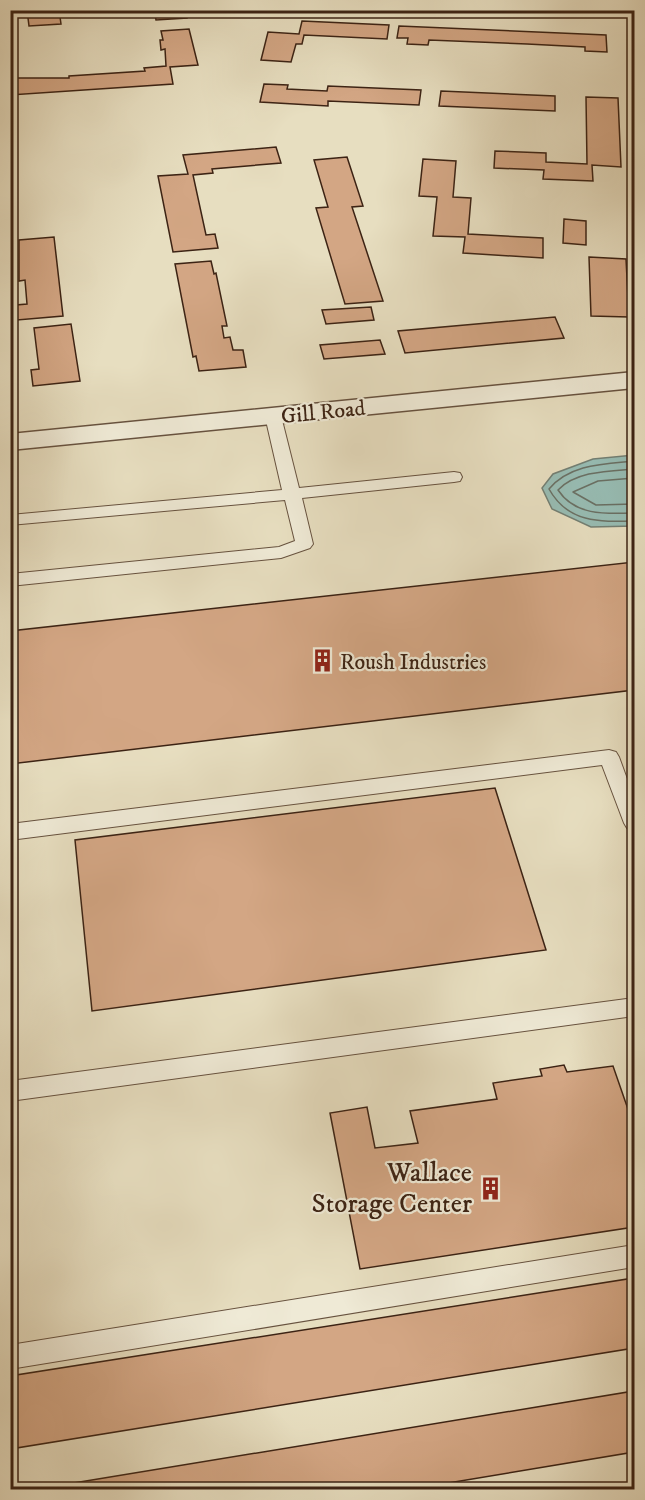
<svg xmlns="http://www.w3.org/2000/svg" width="645" height="1500" viewBox="0 0 645 1500" font-family="'IM FELL DW Pica',serif">
<rect width="100%" height="100%" fill="#e7dec0"/>
<filter id="stains"><feTurbulence type="fractalNoise" baseFrequency=".00333" numOctaves="4"/><feColorMatrix values="0 0 0 0 .2 0 0 0 0 .09 0 0 0 0 .02 0 0 0 .5 -.17"/></filter>
<radialGradient id="worn" r=".72"><stop offset=".6" stop-color="#630" stop-opacity="0"/><stop offset="1" stop-color="#630" stop-opacity=".3"/></radialGradient>
<path fill="#97bcb3" stroke="#737f73" stroke-width="1.5" d="M634 455V526L591 527 552 509 542 488 553 474 593 459Z"/>
<g fill="none" stroke-linecap="round" stroke-linejoin="round">
<g stroke="#6a7064" stroke-width="1.5">
<path d="M634 461C604 464 570 464 549 489 568 523 599 522 634 521"/>
<path d="M634 469C609 471 576 471 558 490 575 516 606 514 634 513"/>
<path d="M634 478 598 481 573 492 596 505 634 504"/>
</g>
</g>
<g fill="#d3a684" stroke="#3c2314" stroke-width="1.5">
<path d="M27 10H59L61 24 29 26Z"/>
<path d="M154 10H186L187 18 156 20Z"/>
<path d="M302 21 389 25 387 39 304 35 302 44H296L291 62 261 60 268 32 299 34Z"/>
<path d="M399 26 606 35 607 52 585 51V47L527 44 429 40 428 45 407 44 408 38H397Z"/>
<path d="M189 29 198 65 170 67 173 84 10 95V78H69V76L145 71 144 68 166 66 165 49 161 50 160 40H163L161 31Z"/>
<path d="M264 84 288 85 287 89 327 91 328 86 421 90 419 105 328 101V106L260 102Z"/>
<path d="M441 91 555 96V111L439 106Z"/>
<path d="M586 97 618 98 621 167 592 165 593 181 543 179 544 170 494 168 495 151 546 153V162L587 164Z"/>
<path d="M276 147 281 163 212 169 213 173 193 175 206 235 215 234 218 248 173 252 158 176 188 174 183 155Z"/>
<path d="M347 157 363 206 352 207 383 301 345 304 316 208 328 207 314 160Z"/>
<path d="M423 159 456 161 453 197 471 198 468 234 543 238V258L463 253 465 237 433 236 437 197 419 196Z"/>
<path d="M564 219 586 221V245L563 243Z"/>
<path d="M54 237 63 316 17 320 16 305 27 304 25 280 19 281V240Z"/>
<path d="M589 257 626 259 629 317 591 316Z"/>
<path d="M211 261 214 274 216 273 227 326H222L224 338 230 337 233 350H243L246 367 199 371 196 356 193 357 175 264Z"/>
<path d="M371 307 374 320 326 324 322 310Z"/>
<path d="M555 317 564 338 405 353 398 331Z"/>
<path d="M71 324 80 381 33 386 31 370 39 369 34 328Z"/>
<path d="M380 340 385 354 324 359 320 345Z"/>
<path d="M634 562V690L10 764V631Z"/>
<path d="M495 788 546 950 92 1011 75 840Z"/>
<path d="M564 1065 567 1072 613 1066 630 1115H634V1227L360 1269 330 1113 367 1107 375 1148 418 1143 410 1111 497 1099 493 1083 542 1076 540 1069Z"/>
<path d="M634 1278V1348L10 1449V1376Z"/>
<path d="M634 1391V1452L406 1490H31Z"/>
</g>
<g fill="none" stroke-linecap="round" stroke-linejoin="round">
<defs>
<g id="service">
<path d="M273 411 281 416 299 488 454 472 460 473 462 477 460 481 454 482 302 498 313 544 310 548 281 558 10 586V574L279 547 295 541 285 500 10 525V515L282 490 265 416Z"/>
<path d="M609 750 616 752 619 757 634 798V830L627 828 624 823 602 765 10 840V824Z"/>
<path d="M634 998V1016L10 1101V1081Z"/>
<path d="M634 1245V1267L10 1369V1345Z"/>
</g>
<path id="tertiary" d="M634 372V388L10 450V434Z"/>
</defs>
<use href="#service" stroke="#67523f" stroke-width="2"/>
<use href="#tertiary" stroke="#67523f" stroke-width="3"/>
<use href="#service" fill="#efead6" fill-rule="evenodd"/>
<use href="#tertiary" fill="#efead6" fill-rule="evenodd"/>
</g>
<defs>
<symbol id="building-bare" viewBox="-9 -9 18 18"><path d="M-4-6H4V6H1V3H-1V6H-4ZM-2.5-4.3h1.7v1.8h-1.7ZM.8-4.3h1.7v1.8H.8ZM-2.5-1h1.7V.8h-1.7ZM.8-1h1.7V.8H.8Z" fill="#8f2418" stroke="#efead6" stroke-width="2.5" paint-order="stroke"/></symbol>
</defs>
<g fill-rule="evenodd">
<use href="#building-bare" x="306" y="644" width="33" height="33"/>
<use href="#building-bare" x="474" y="1172" width="33" height="33"/>
</g>
<g text-anchor="middle" stroke-width="4.5" stroke-linejoin="round" paint-order="stroke">
<g font-size="22" fill="#3c2314" stroke="#efead6">
<text transform="translate(323 411) rotate(-6)" y="8">Gill Road</text>
</g>
<g font-size="22" fill="#3c2314" stroke="#efead6" text-anchor="start">
<text x="340" y="669">Roush Industries</text>
</g>
<g font-size="27" fill="#3c2314" stroke="#efead6" text-anchor="end">
<text x="472" y="1181">Wallace<tspan x="472" dy="31">Storage Center</tspan></text>
</g>
</g>
<rect width="645" height="1500" fill="none" stroke="#e7dec0" stroke-width="36"/>
<rect x="12" y="12" width="621" height="1476" fill="none" stroke="#3c2314" stroke-width="3"/>
<rect x="18" y="18" width="609" height="1464" fill="none" stroke="#3c2314" stroke-width="1.5"/>
<rect width="100%" height="100%" filter="url(#stains)"/>
<rect width="100%" height="100%" fill="url(#worn)"/>
</svg>
